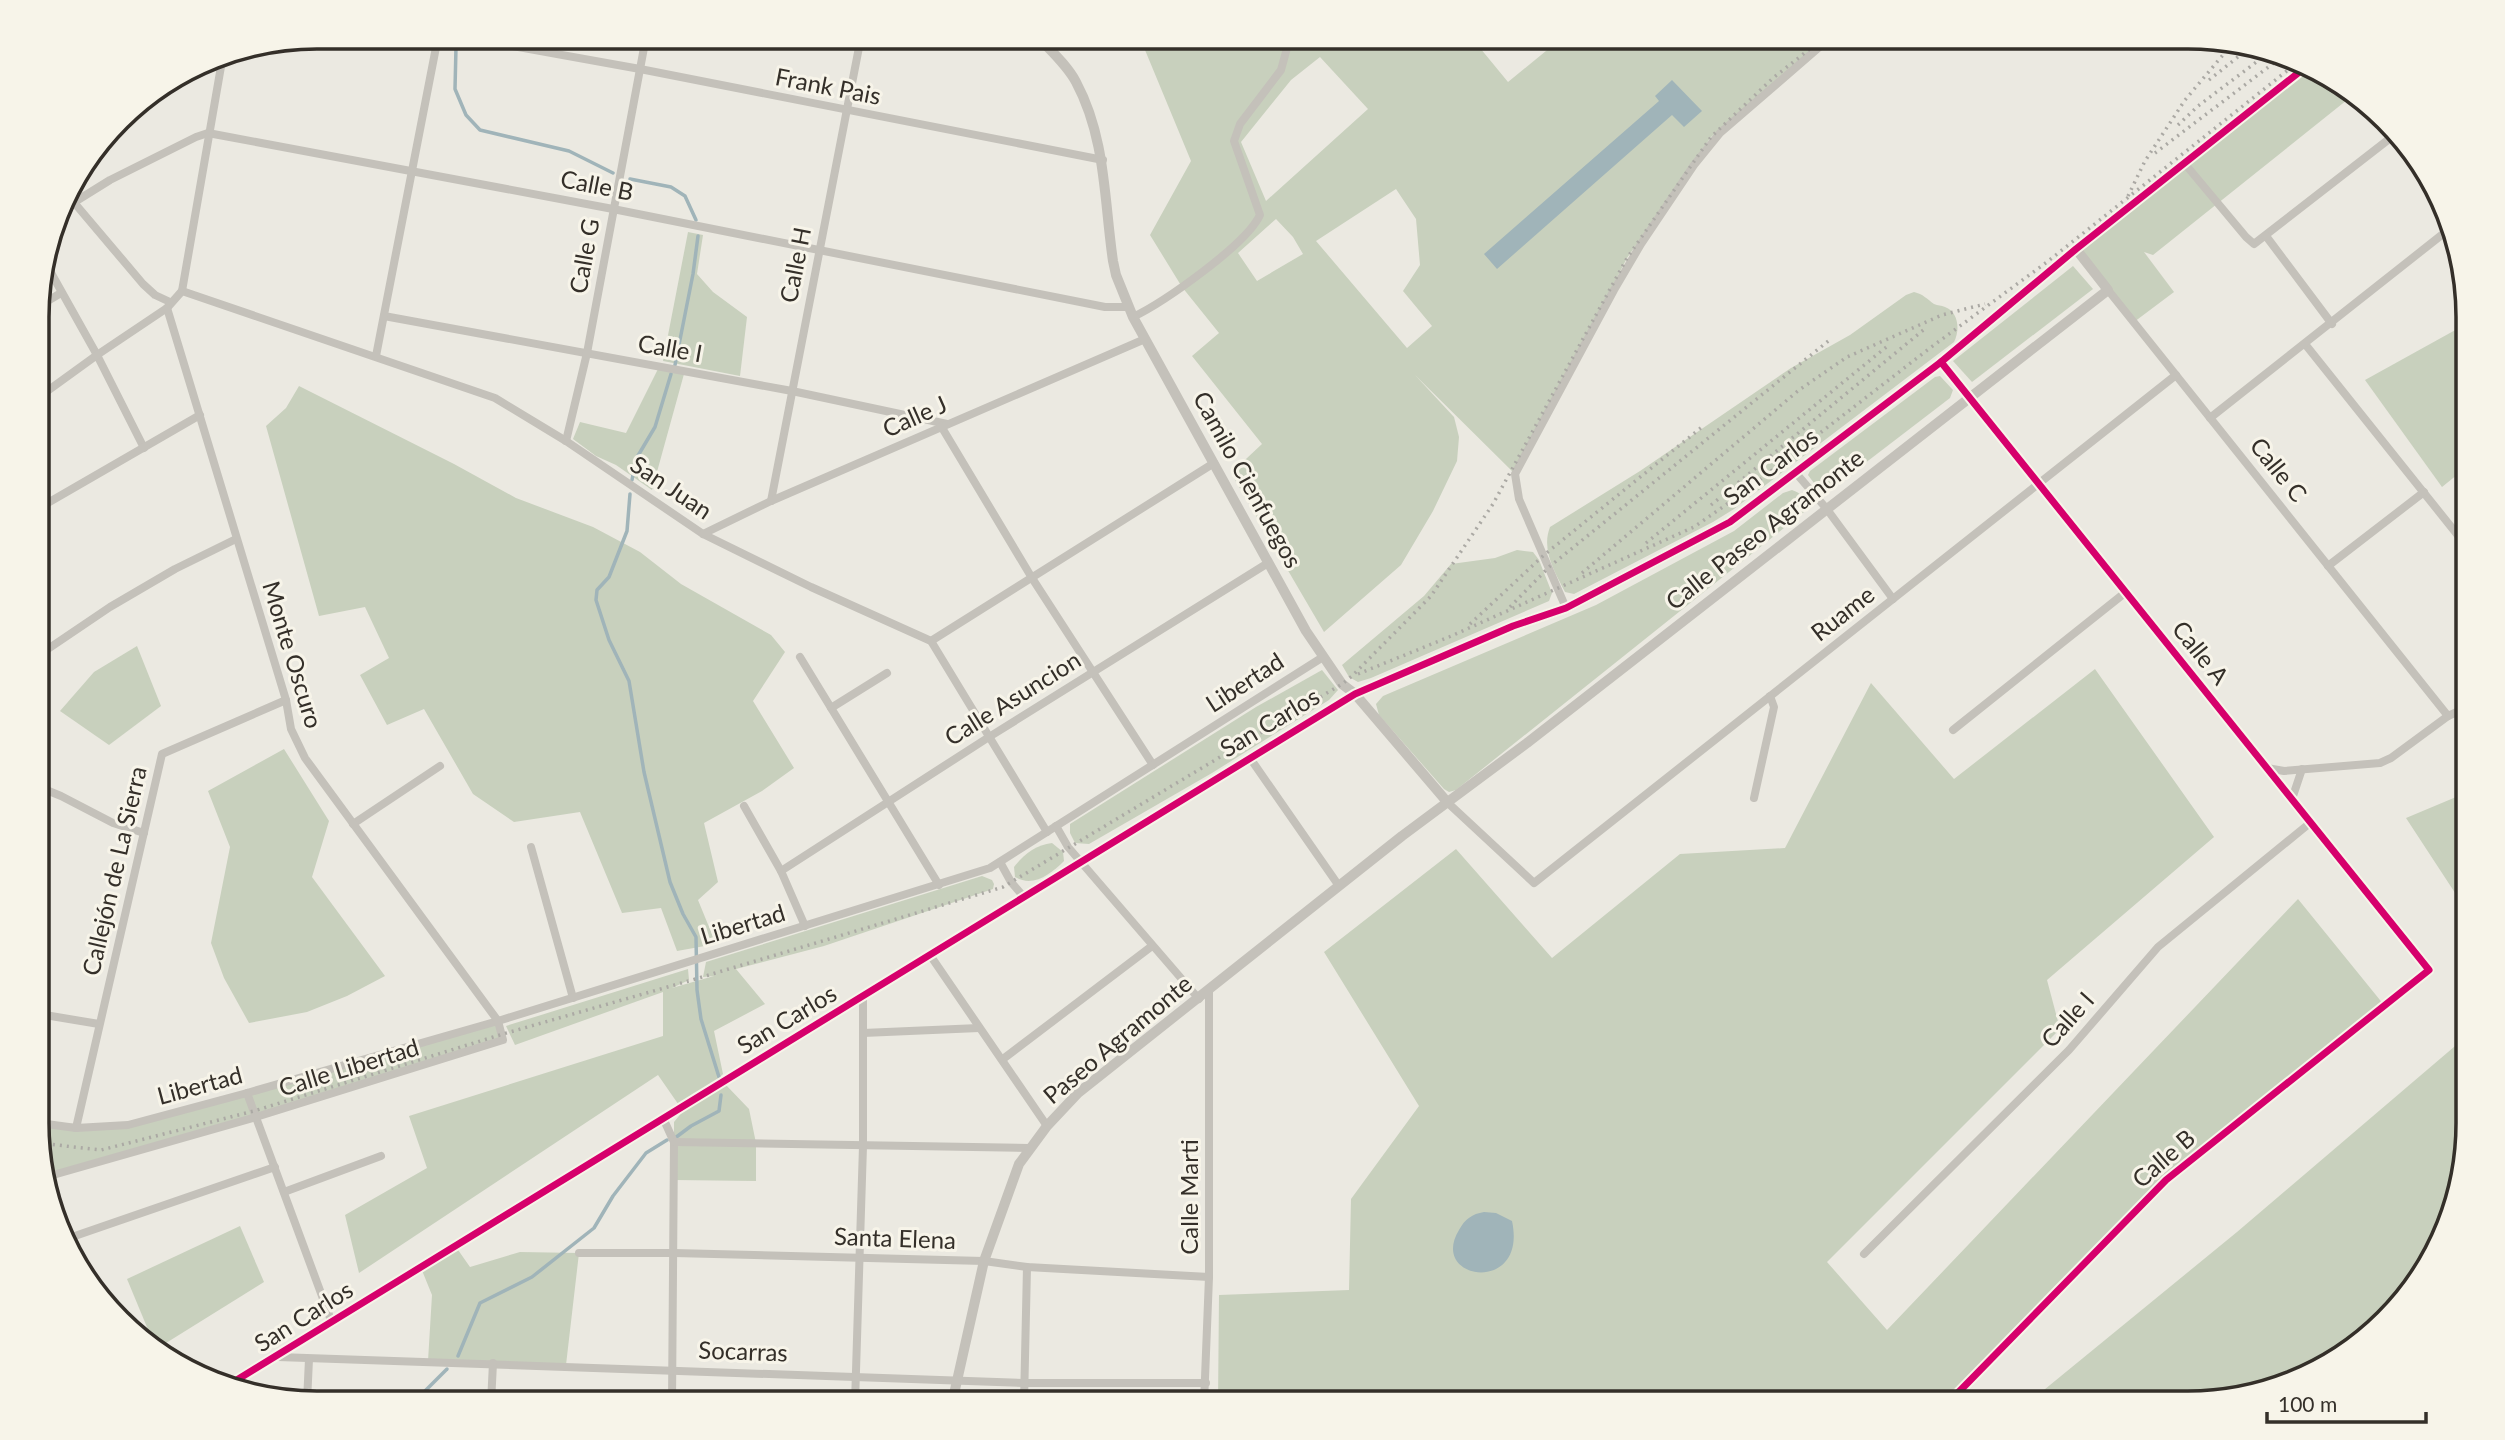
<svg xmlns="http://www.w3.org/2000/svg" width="2505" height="1440" viewBox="0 0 2505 1440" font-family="Lato,sans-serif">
<rect width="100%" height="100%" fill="#ebe9e1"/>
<g fill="#c8d0bd" fill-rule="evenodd">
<path d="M1131 37H1392L1395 39 1398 37H1471L1508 82 1563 37H1832L1711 137 1627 258 1515 474 1415 375 1454 417 1459 437 1457 461 1433 511 1401 565 1324 632 1231 473 1262 444 1192 356 1219 333 1182 287 1150 235 1191 161 1145 50ZM1320 57 1368 109 1266 201 1241 142 1291 80ZM1396 189 1416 219 1420 265 1403 291 1432 326 1407 348 1316 241ZM1276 219 1293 237 1303 254 1257 281 1238 253Z"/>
<path d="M2307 66 2328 75 2352 96 2153 255 2144 252 2174 292 2134 322 2076 249Z"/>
<path d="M688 232 703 235 697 274 713 292 747 317 740 376 663 361Z"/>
<path d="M2073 266 2093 289 1972 382 1953 361Z"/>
<path d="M1914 292C1923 294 1927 299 1934 304 1938 306 1941 305 1945 307 1959 312 1960 331 1954 342L1734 509 1713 522 1574 594 1565 592C1555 572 1541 550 1550 527L1640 471 1791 368 1850 335 1906 295Z"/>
<path d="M2468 323V466L2442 487 2365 380Z"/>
<path d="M658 369 684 374 652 490 616 465 596 456 573 439 580 422 626 433Z"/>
<path d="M1940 376 1953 390 1950 398 1826 493 1822 494 1808 475 1810 471 1935 377Z"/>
<path d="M299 386 454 464 516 498 593 527 640 552 681 584 771 635 785 652 753 701 794 768 762 791 704 823 718 882 698 900 716 944 677 951 661 908 622 913 580 812 514 822 473 794 424 709 387 725 360 675 389 658 365 607 319 616 266 426 286 408Z"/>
<path d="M1792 490C1801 493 1804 497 1807 506L1804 512 1456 790 1449 792 1444 789 1379 715 1376 704 1383 696 1596 605 1734 531 1783 493Z"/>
<path d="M1517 550 1533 552 1539 560 1552 593 1549 601 1371 678 1358 682 1349 677 1342 665 1424 596 1451 564 1495 558Z"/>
<path d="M137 646 161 706 109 745 60 711 94 672Z"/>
<path d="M2095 669 2214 837 2047 980 2060 1029 1827 1262 1887 1330 2298 899 2384 1005 2166 1180 1948 1403H1356L1354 1397 1317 1403H1218L1219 1295 1349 1290 1351 1199 1419 1106 1324 952 1456 849 1552 958 1680 854 1785 848 1871 683 1954 779Z"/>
<path d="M1322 670 1338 690 1329 700 1212 773 1089 844 1075 843 1070 833V824L1256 707Z"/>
<path d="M284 749 329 821 312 877 385 976 347 996 307 1012 249 1023 224 978 211 943 230 847 208 791Z"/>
<path d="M2468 792V926L2461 902 2406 818Z"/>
<path d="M1052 843 1063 852 1064 861C1051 874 1033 888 1015 877L1014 867C1024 854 1036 845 1052 843Z"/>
<path d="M982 876 992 880 994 884 993 889 824 946 736 969 765 1004 714 1031 723 1074 687 1108 726 1085 749 1109 756 1143V1181L674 1180V1122L683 1111 658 1075 359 1273 345 1215 427 1168 409 1116 663 1036V992L515 1045 506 1026 688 969 689 980 672 988 714 976 703 977 706 962Z"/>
<path d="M498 1021 503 1040 46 1177 39 1159V1123L128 1125Z"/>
<path d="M2468 1035V1141L2430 1263 2386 1321 2328 1365 2206 1403H2028L2237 1232Z"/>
<path d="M240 1226 264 1282 158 1348 154 1344 127 1279Z"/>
<path d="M456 1247 470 1267 520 1252 579 1253 566 1365 428 1361 432 1295 421 1268Z"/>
</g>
<g fill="#a0b4b9">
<path d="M1672 80 1702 111 1684 127 1672 115 1497 269 1484 254 1659 101 1655 96Z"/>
<path d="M1484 1212 1496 1213 1512 1221C1528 1295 1428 1281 1459 1230 1465 1219 1472 1214 1484 1212Z"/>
</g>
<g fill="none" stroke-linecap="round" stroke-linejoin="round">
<g stroke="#a0b4b9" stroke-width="3.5">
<path d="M456 47 455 89 466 115 480 130 569 151 613 173"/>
<path d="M630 179 671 187 685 196 696 220"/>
<path d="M675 365 693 274 698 236"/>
<path d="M632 480 636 459 655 427 671 374"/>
<path d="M630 494 627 531 609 577 597 590 596 600 609 640 629 681 644 772 670 882 683 914 696 937 697 990 701 1019 719 1077"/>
<path d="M675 1138 691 1126 719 1111 721 1095"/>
<path d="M458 1356 480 1303 532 1277 594 1228 613 1196 646 1153 667 1140"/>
<path d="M413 1403 447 1369"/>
</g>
<g stroke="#c4c1ba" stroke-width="8">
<path d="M462 37 640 69 1103 160"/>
<path d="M2185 164 2246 237 2254 244 2393 136"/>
<path d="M66 193 143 284 155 295 170 302"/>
<path d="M73 203 110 180 196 137 208 133 613 209 1105 307H1128"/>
<path d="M2266 236 2332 324"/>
<path d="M45 262 97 355 144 448"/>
<path d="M2108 290 2448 716"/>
<path d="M182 291 495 398 566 441 703 534 811 587 931 641 1047 832"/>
<path d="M182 291 223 55"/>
<path d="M39 306 61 293"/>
<path d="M384 316 792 391 947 424"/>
<path d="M1133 317C1164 302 1246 245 1260 215L1234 141 1240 124 1281 70 1290 37"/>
<path d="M2305 344 2468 548"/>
<path d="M376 356 438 37"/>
<path d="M1941 362 2429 970 2166 1180 1948 1403"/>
<path d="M39 397 97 355 167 308 182 291"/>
<path d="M2210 418 2453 226"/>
<path d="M941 426 1032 578 1153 765"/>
<path d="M566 441 587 353 646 37"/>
<path d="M1795 472 1826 508 1893 599"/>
<path d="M771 501 861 37"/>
<path d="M39 508 200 415"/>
<path d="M703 534 771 501 1145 339"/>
<path d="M2328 566 2424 492"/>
<path d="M1566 608 1519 499 1515 474 1614 290 1641 244 1694 165 1720 133 1831 37"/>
<path d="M931 641 1214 463"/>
<path d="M39 655 110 607 175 569 236 539"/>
<path d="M800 657 939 885"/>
<path d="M831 708 887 673"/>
<path d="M1953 730 2126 592"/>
<path d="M1250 758 1339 886"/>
<path d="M2267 768 2284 771 2380 763 2391 758 2448 716 2468 707"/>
<path d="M39 787 61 796 113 823 144 833"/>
<path d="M1754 798 1774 707 1770 696"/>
<path d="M2292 799 2302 769"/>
<path d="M1448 803 1534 883 2176 375"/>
<path d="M744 806 781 871 805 926"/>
<path d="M353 824 440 766"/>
<path d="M1056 826 1068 847 1199 999"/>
<path d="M531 847 573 998"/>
<path d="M1000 862 1011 882 1024 897"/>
<path d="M781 871 989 737 1268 563"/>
<path d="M930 955 1047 1126"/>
<path d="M39 1014 99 1024"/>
<path d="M863 1033 979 1028"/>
<path d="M1003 1059 1152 946"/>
<path d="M247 1093 332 1323"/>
<path d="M663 1118 674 1142 672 1403"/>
<path d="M39 1123 76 1128 128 1125 247 1093 498 1021 990 868 1323 657"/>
<path d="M76 1128 162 754 286 700"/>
<path d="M674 1142 1029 1148"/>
<path d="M46 1177 256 1117 503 1040 498 1021 305 758 291 729 286 700 167 308"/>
<path d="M284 1192 381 1156"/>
<path d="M69 1238 275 1167"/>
<path d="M579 1253H674L984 1261 1027 1267 1209 1277"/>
<path d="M1864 1254 2069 1050 2158 947 2310 823"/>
<path d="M278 1357 1024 1383H1206"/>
<path d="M227 1386 1355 694"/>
<path d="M307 1402 309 1359"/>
<path d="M491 1403 493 1363"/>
<path d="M855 1403 863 1146V997"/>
<path d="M1024 1403 1027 1267"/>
<path d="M1204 1403 1209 1277V991"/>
</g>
<g stroke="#c4c1ba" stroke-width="10">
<path d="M1038 37C1051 51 1067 65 1076 82 1106 138 1104 200 1113 261L1116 275 1133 317 1306 631 1342 684 1355 694 1448 803"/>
<path d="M1355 694 1513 626 1566 608 1730 522 1941 362 2076 249 2307 66"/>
<path d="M952 1403 984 1261 1019 1164 1047 1126 1078 1093 1402 836 1527 743 2108 290 2076 249"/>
</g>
<g stroke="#aba9a4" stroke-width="3.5" stroke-dasharray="2 5" stroke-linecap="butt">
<path d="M2209 80 2253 45"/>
<path d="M2178 125 2198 106 2271 51"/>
<path d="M2155 153 2283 56"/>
<path d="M2128 196 2145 161 2185 100 2233 43"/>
<path d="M1711 505 1927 327"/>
<path d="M1646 543 1890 344"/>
<path d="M1582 573 1799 390 1847 357 1942 315 1985 304"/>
<path d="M1510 607 1549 567 1832 338"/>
<path d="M1470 624 1544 555 1702 427"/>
<path d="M1358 674 1449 637 1694 527 1740 495 1930 348 2047 262 2298 62"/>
<path d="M39 1143 101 1150 254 1111 503 1034 692 980 1003 887 1342 684 1352 676 1431 596 1493 504 1627 258 1711 137 1773 78 1825 37"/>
</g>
<defs>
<g id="cycleway">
<path d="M1941 362 2429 970 2166 1180 1948 1403"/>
<path d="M227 1386 1355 694 1513 626 1566 608 1730 522 1941 362 2076 249 2307 66"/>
</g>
</defs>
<use href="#cycleway" stroke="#f7f4e9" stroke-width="11"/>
<use href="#cycleway" stroke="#d6006c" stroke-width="7"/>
</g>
<g text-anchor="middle" stroke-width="6" stroke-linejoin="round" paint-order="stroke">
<g font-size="24" fill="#342f29" stroke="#f7f4e9">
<text transform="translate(828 87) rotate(11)" y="8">Frank Pais</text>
<text transform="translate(597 186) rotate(11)" y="8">Calle B</text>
<text transform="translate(585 256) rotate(-80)" y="8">Calle G</text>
<text transform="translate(796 265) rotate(-79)" y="8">Calle H</text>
<text transform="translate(670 349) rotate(10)" y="8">Calle I</text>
<text transform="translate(915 417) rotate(-24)" y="8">Calle J</text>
<text transform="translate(1771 467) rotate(-37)" y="8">San Carlos</text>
<text transform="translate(2278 470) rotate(51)" y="8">Calle C</text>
<text transform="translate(1247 480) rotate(61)" y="8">Camilo Cienfuegos</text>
<text transform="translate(671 488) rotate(34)" y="8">San Juan</text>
<text transform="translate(1765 530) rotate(-38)" y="8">Calle Paseo Agramonte</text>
<text transform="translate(1843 614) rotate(-38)" y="8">Ruame</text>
<text transform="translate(2200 653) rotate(51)" y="8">Calle A</text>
<text transform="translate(292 655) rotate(73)" y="8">Monte Oscuro</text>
<text transform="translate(1245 683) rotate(-33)" y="8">Libertad</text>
<text transform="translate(1013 699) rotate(-32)" y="8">Calle Asuncion</text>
<text transform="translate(1270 723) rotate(-31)" y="8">San Carlos</text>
<text transform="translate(115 871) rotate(-77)" y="8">Callejón de La Sierra</text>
<text transform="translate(743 925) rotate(-17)" y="8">Libertad</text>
<text transform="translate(787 1020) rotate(-31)" y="8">San Carlos</text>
<text transform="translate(2068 1020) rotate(-48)" y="8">Calle I</text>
<text transform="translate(1118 1040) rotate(-40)" y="8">Paseo Agramonte</text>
<text transform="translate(349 1068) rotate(-17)" y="8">Calle Libertad</text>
<text transform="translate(200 1086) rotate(-15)" y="8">Libertad</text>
<text transform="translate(2164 1159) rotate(-41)" y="8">Calle B</text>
<text transform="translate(1190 1197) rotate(-90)" y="8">Calle Marti</text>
<text transform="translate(895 1239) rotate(2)" y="8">Santa Elena</text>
<text transform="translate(304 1317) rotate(-32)" y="8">San Carlos</text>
<text transform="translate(743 1352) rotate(2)" y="8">Socarras</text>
</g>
</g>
<path d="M0 0H2505V1440H0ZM317 49H2188A268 268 0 0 1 2456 317V1123A268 268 0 0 1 2188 1391H317A268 268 0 0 1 49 1123V317A268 268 0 0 1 317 49Z" fill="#f7f4e9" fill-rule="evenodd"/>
<path fill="none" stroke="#342f29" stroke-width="3.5" d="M317 49H2188A268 268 0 0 1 2456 317V1123A268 268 0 0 1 2188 1391H317A268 268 0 0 1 49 1123V317A268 268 0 0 1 317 49Z"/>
<path d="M2267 1412v10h159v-10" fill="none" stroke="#342f29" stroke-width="3.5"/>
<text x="2278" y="1412" font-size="21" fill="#342f29" stroke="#f7f4e9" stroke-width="5" paint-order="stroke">100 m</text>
</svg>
